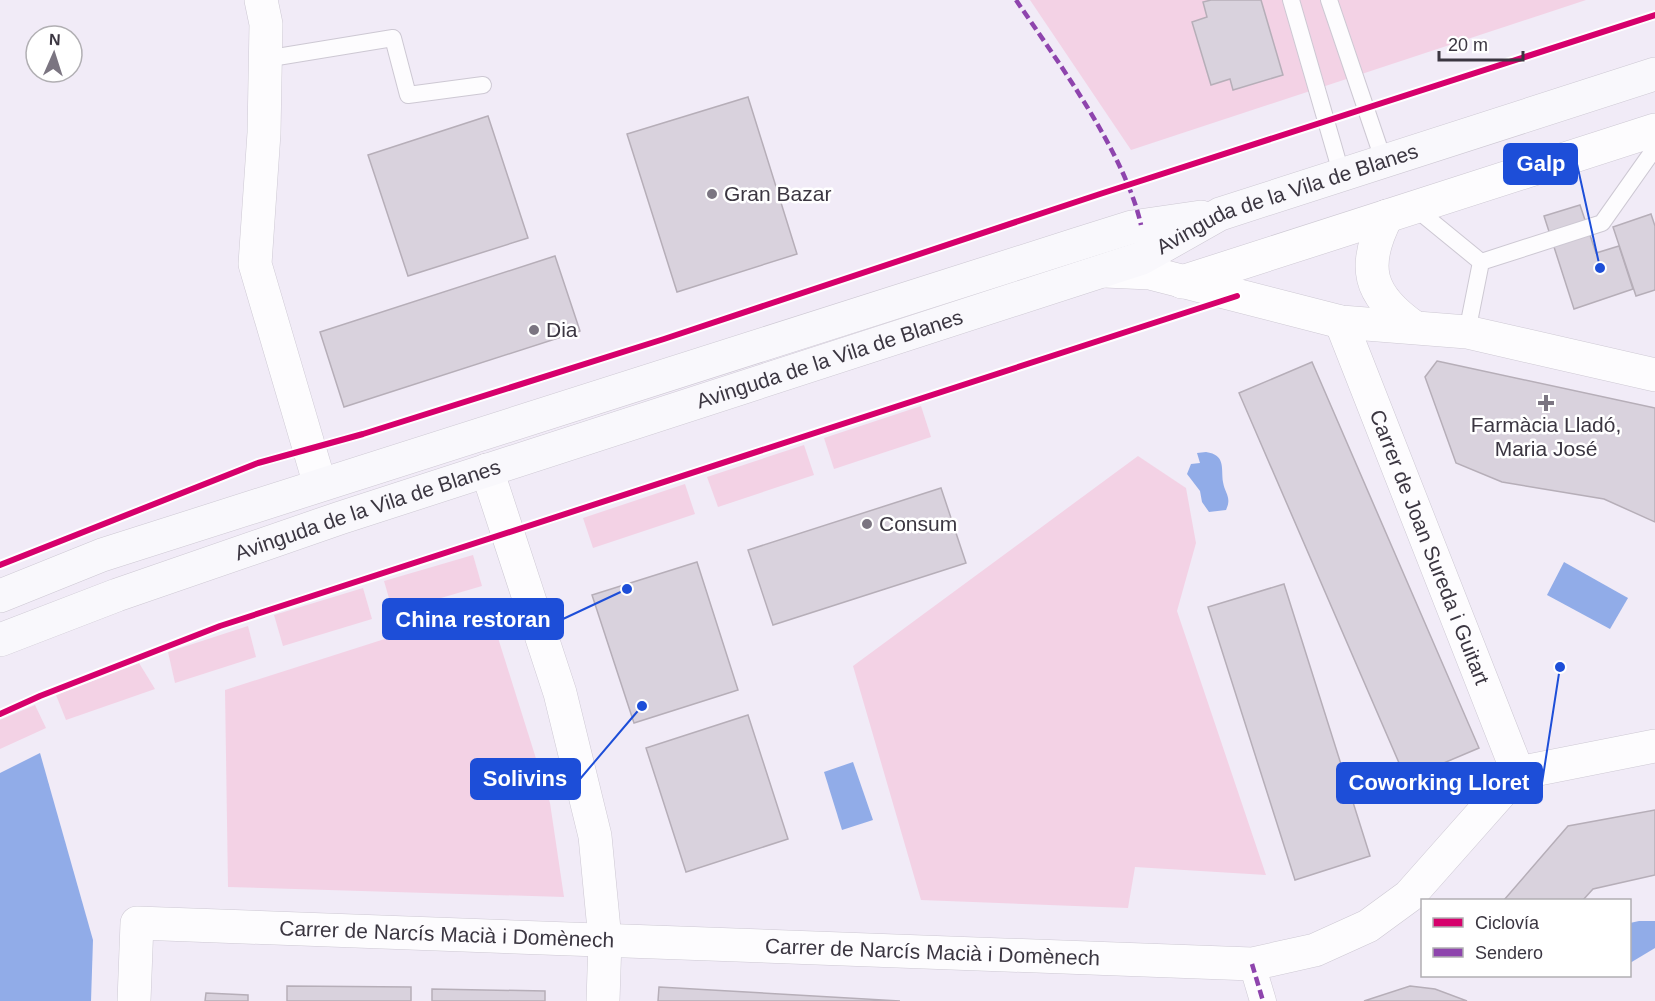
<svg xmlns="http://www.w3.org/2000/svg" width="1655" height="1001" viewBox="0 0 1655 1001" font-family="Helvetica,sans-serif">
<rect width="100%" height="100%" fill="#f1ebf7"/>
<g fill="#f3d2e5">
<path d="M1030 0H1586L1131 150Z"/>
<path d="M921 406 931 437 834 469 824 438Z"/>
<path d="M804 445 814 475 718 507 707 477Z"/>
<path d="M1138 456 1186 488 1196 543 1177 611 1266 875 1135 867 1128 908 921 900 853 666Z"/>
<path d="M685 484 695 514 593 548 583 518Z"/>
<path d="M473 555 482 586 393 612 384 581Z"/>
<path d="M363 588 372 619 283 646 274 615Z"/>
<path d="M488 606 550 803 564 897 228 887 225 690Z"/>
<path d="M248 626 256 657 175 683 168 652Z"/>
<path d="M139 663 155 689 66 720 56 695Z"/>
<path d="M35 705 46 728 0 749V720Z"/>
</g>
<g fill="#91ace8">
<path d="M1206 452C1226 455 1221 468 1223 482 1225 494 1232 497 1226 510L1209 512 1202 502 1200 491 1187 474 1191 464 1200 463 1197 453Z"/>
<path d="M1564 562 1628 598 1610 629 1547 595Z"/>
<path d="M40 753 93 940 91 1001H0V773Z"/>
<path d="M853 762 873 820 842 830 824 772Z"/>
<path d="M1639 921H1655V948L1630 963V923Z"/>
</g>
<g fill="#d9d2dd" stroke="#b6aeb8" stroke-width="1.5">
<path d="M1211 0H1261L1283 75 1233 90 1230 79 1211 85 1192 22 1207 17 1203 2Z"/>
<path d="M748 97 797 254 677 292 627 134Z"/>
<path d="M488 116 528 238 408 276 368 155Z"/>
<path d="M1580 205 1596 253 1619 246 1633 289 1574 309 1544 216Z"/>
<path d="M1651 214 1655 226V290L1636 296 1613 227Z"/>
<path d="M555 256 580 331 344 407 320 332Z"/>
<path d="M1437 361 1655 408V522L1604 499 1502 482 1456 463 1425 377Z"/>
<path d="M1312 362 1479 748 1406 779 1239 393Z"/>
<path d="M941 488 966 563 773 625 748 550Z"/>
<path d="M697 562 738 690 634 723 592 595Z"/>
<path d="M1284 584 1370 856 1295 880 1208 607Z"/>
<path d="M748 715 788 839 686 872 646 748Z"/>
<path d="M1655 810V875L1593 889 1583 900H1504L1568 826Z"/>
<path d="M287 986 411 987V1001H287Z"/>
<path d="M1410 986 1435 989 1467 1001H1364Z"/>
<path d="M659 987 900 1001H658Z"/>
<path d="M432 989 545 991V1001H432Z"/>
<path d="M206 993 248 995V1001H205Z"/>
</g>
<g fill="none" stroke-linecap="round" stroke-linejoin="round">
<defs>
<g id="service">
<path d="M1291 0 1342 176"/>
<path d="M1329 0 1384 162"/>
<path d="M265 59 393 38 408 95 483 85"/>
<path d="M1415 208 1481 262"/>
<path d="M1467 332 1481 262 1602 223 1655 148"/>
</g>
<path id="pedestrian" d="M1252 964 1263 1001"/>
<g id="minor">
<path d="M261 0 266 24 264 133 255 264 320 485"/>
<path d="M1387 216C1361 266 1368 295 1414 327"/>
<path d="M1105 271 1150 273 1341 322 1467 332 1655 375"/>
<path d="M1182 282 1655 130"/>
<path id="s1" d="M1341 322 1518 773"/>
<path d="M487 470 560 693 595 836 605 940 603 1001"/>
<path id="s2" d="M134 1001 137 923 1252 964 1315 950 1368 926 1409 896 1518 773 1655 746"/>
</g>
<g id="secondary">
<path d="M0 596 102 555 1078 244 1132 227 1201 217"/>
<path id="s3" d="M0 640 117 595 340 518 1142 258 1220 214 1655 74"/>
</g>
</defs>
<use href="#service" stroke="#cdc8d3" stroke-width="18"/>
<use href="#pedestrian" stroke="#cdc8d3" stroke-width="27"/>
<use href="#minor" stroke="#cdc8d3" stroke-width="34"/>
<use href="#secondary" stroke="#cdc8d3" stroke-width="34"/>
<use href="#service" stroke="#fdfcfe" stroke-width="16"/>
<use href="#pedestrian" stroke="#fdfcfe" stroke-width="26"/>
<use href="#minor" stroke="#fdfcfe" stroke-width="33"/>
<use href="#secondary" stroke="#f9f8fc" stroke-width="33"/>
<g stroke="#8e44ad" stroke-width="4.5" stroke-dasharray="9 4.5" stroke-linecap="butt">
<path d="M1016 0C1058 62 1125 153 1141 225"/>
<path d="M1252 964 1263 1001"/>
</g>
<defs>
<g id="cycleway">
<path d="M0 565 258 463 363 434 664 339 1100 194 1655 15"/>
<path d="M0 714 40 696 220 626 1237 296"/>
</g>
</defs>
<use href="#cycleway" stroke="#fff" stroke-width="10"/>
<use href="#cycleway" stroke="#d6006c" stroke-width="6"/>
</g>
<g fill="#7b7581" stroke="#fff" stroke-width="2">
<circle cx="712" cy="194" r="6"/>
<circle cx="534" cy="330" r="6"/>
<path d="M1543 394h6v6h6v6h-6v6h-6v-6h-6v-6h6z"/>
<circle cx="867" cy="524" r="6"/>
</g>
<g text-anchor="middle" stroke-width="5" stroke-linejoin="round" paint-order="stroke">
<g font-size="21" fill="#3b3641" stroke="#fff" text-anchor="start">
<text x="724" y="201">Gran Bazar</text>
<text x="546" y="337">Dia</text>
<text x="1546" y="432" text-anchor="middle">Farmàcia Lladó,<tspan x="1546" dy="24">Maria José</tspan></text>
<text x="879" y="531">Consum</text>
</g>
<g font-size="21" fill="#3b3641" stroke="#fff">
<text dy="7" stroke="none"><textPath href="#s3" startOffset="1362">Avinguda de la Vila de Blanes</textPath></text>
<text dy="7" stroke="none"><textPath href="#s3" startOffset="876">Avinguda de la Vila de Blanes</textPath></text>
<text dy="7" stroke="none"><textPath href="#s3" startOffset="390">Avinguda de la Vila de Blanes</textPath></text>
<text dy="7" stroke="none"><textPath href="#s1" startOffset="242">Carrer de Joan Sureda i Guitart</textPath></text>
<text dy="7" stroke="none"><textPath href="#s2" startOffset="388">Carrer de Narcís Macià i Domènech</textPath></text>
<text dy="7" stroke="none"><textPath href="#s2" startOffset="874">Carrer de Narcís Macià i Domènech</textPath></text>
</g>
</g>
<path fill="none" stroke="#1d4ed8" stroke-width="2" d="M1600 268L1577 164M627 589L563 619M642 706L580 779M1560 667L1542 783"/>
<g fill="#1d4ed8" stroke="#fff" stroke-width="2">
<circle cx="1600" cy="268" r="6"/>
<circle cx="627" cy="589" r="6"/>
<circle cx="642" cy="706" r="6"/>
<circle cx="1560" cy="667" r="6"/>
</g>
<g fill="#1d4ed8" stroke="#1d4ed8" stroke-width="2">
<rect x="1504" y="144" width="73" height="40" rx="6"/>
<rect x="383" y="599" width="180" height="40" rx="6"/>
<rect x="471" y="759" width="109" height="40" rx="6"/>
<rect x="1337" y="763" width="205" height="40" rx="6"/>
</g>
<g font-size="22" text-anchor="middle" font-weight="bold" fill="#fff">
<text x="1541" y="171">Galp</text>
<text x="473" y="627">China restoran</text>
<text x="525" y="786">Solivins</text>
<text x="1439" y="790">Coworking Lloret</text>
</g>
<rect x="1421" y="899" width="210" height="78" fill="#ffffff" stroke="#b1afb3" stroke-width="1.5"/>
<rect x="1433" y="918" width="30" height="9" fill="#d6006c" stroke="#b1afb3" stroke-width="1.5"/>
<text x="1475" y="929" font-size="18" fill="#3b3641">Ciclovía</text>
<rect x="1433" y="948" width="30" height="9" fill="#8e44ad" stroke="#b1afb3" stroke-width="1.5"/>
<text x="1475" y="959" font-size="18" fill="#3b3641">Sendero</text>
<g transform="translate(54 54) rotate(3)"><circle r="28" fill="#ffffff" stroke="#b1afb3" stroke-width="1.5"/>
<path d="M0-4.5L10 22L0 15L-10 22Z" fill="#7b7581"/>
<text y="-9" font-size="16" font-weight="bold" text-anchor="middle" fill="#3b3641">N</text>
</g>
<path d="M1439 51v9h84v-9" fill="none" stroke="#3b3641" stroke-width="3"/>
<text x="1448" y="51" font-size="18" fill="#3b3641" stroke="#ffffff" stroke-width="4.5" paint-order="stroke">20 m</text>
</svg>
